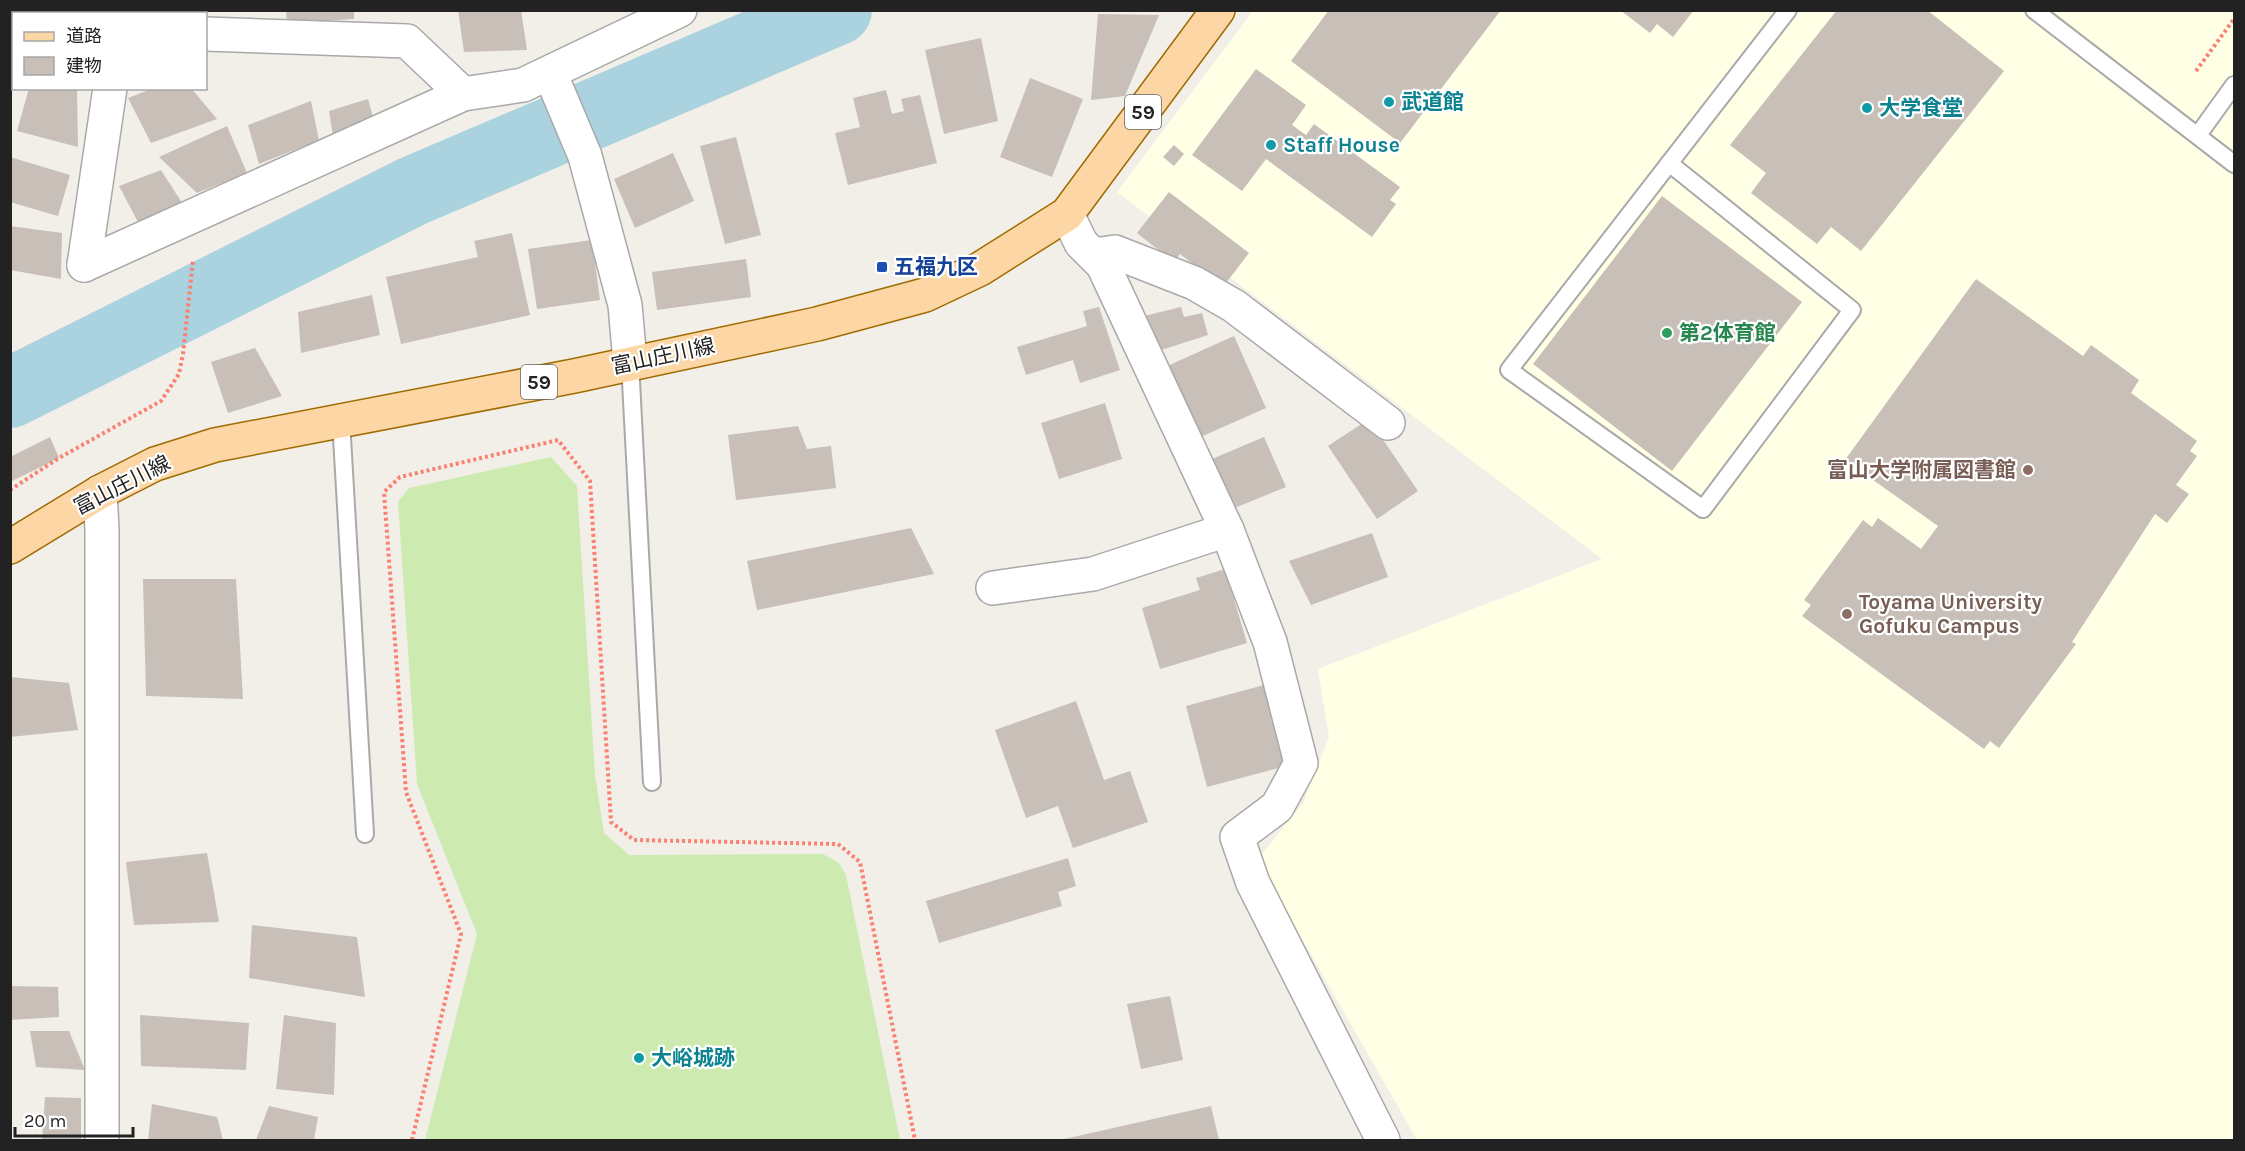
<svg xmlns="http://www.w3.org/2000/svg" width="2245" height="1151" viewBox="0 0 2245 1151" font-family="Karla,'Noto Sans JP',sans-serif">
<rect width="100%" height="100%" fill="#f2efe9"/>
<path fill="#ffffe5" d="M1253 11H2234V1140H1417L1257 860 1303 803 1329 737 1318 669 1602 559 1117 192Z"/>
<path fill="#cdebb0" d="M551 457 577 486 595 775 604 833 629 855 823 854 839 863 846 875 900 1140H425L477 934 417 784 398 502 409 488Z"/>
<g fill="none" stroke-linecap="round" stroke-linejoin="round">
<path stroke="#aad3df" stroke-width="70" d="M10 393 413 191 837 10"/>
</g>
<g fill="#c7bfb8">
<path d="M163 10H204V14H175Z"/>
<path d="M286 10H354V19L287 23Z"/>
<path d="M458 10H521L527 50 464 52Z"/>
<path d="M1329 10H1501L1400 143 1291 61Z"/>
<path d="M1620 10H1694L1673 37 1657 24 1650 33Z"/>
<path d="M1837 10H1927L2004 71 1861 251 1831 227 1817 244 1751 193 1766 173 1730 145Z"/>
<path d="M1098 14 1159 15 1125 96 1091 100Z"/>
<path d="M981 38 998 121 944 134 925 50Z"/>
<path d="M1256 69 1306 105 1292 125 1306 135 1314 124 1400 187 1390 200 1396 204 1372 237 1266 159 1242 191 1192 155Z"/>
<path d="M1030 78 1083 99 1052 177 1000 157Z"/>
<path d="M29 88 77 89 78 147 17 131Z"/>
<path d="M154 88H191L217 119 151 143 128 98Z"/>
<path d="M886 90 892 114 904 111 901 99 920 95 937 163 848 185 835 133 860 127 853 98Z"/>
<path d="M368 99 373 117 333 136 329 111Z"/>
<path d="M311 101 319 140 259 164 248 125Z"/>
<path d="M227 126 247 173 197 193 159 157Z"/>
<path d="M736 137 761 235 725 244 700 146Z"/>
<path d="M1174 145 1184 154 1174 166 1163 157Z"/>
<path d="M673 153 694 201 635 228 614 179Z"/>
<path d="M10 157 70 175 58 216 10 202Z"/>
<path d="M161 170 184 206 140 226 119 186Z"/>
<path d="M1169 192 1249 253 1223 287 1180 254 1174 262 1137 233Z"/>
<path d="M1662 196 1802 302 1672 471 1533 364Z"/>
<path d="M10 226 62 233 61 279 10 270Z"/>
<path d="M512 233 530 315 401 344 386 277 478 257 474 241Z"/>
<path d="M592 240 600 300 537 309 528 249Z"/>
<path d="M746 259 751 297 657 310 652 272Z"/>
<path d="M1976 279 2083 356 2091 345 2139 380 2131 393 2197 441 2190 451 2197 456 2176 485 2189 494 2167 523 2155 514 2072 642 2076 644 1999 748 1990 741 1984 749 1802 616 1811 605 1804 600 1863 520 1872 527 1878 518 1921 549 1938 526 1845 460Z"/>
<path d="M372 295 380 335 301 353 298 312Z"/>
<path d="M1099 307 1120 370 1080 383 1073 360 1026 375 1017 347 1087 326 1083 311Z"/>
<path d="M1181 307 1184 317 1202 313 1208 335 1152 353 1140 317Z"/>
<path d="M1234 336 1266 408 1196 439 1165 367Z"/>
<path d="M255 348 282 396 228 413 211 362Z"/>
<path d="M1105 403 1122 459 1059 479 1041 423Z"/>
<path d="M1369 419 1418 491 1377 519 1328 446Z"/>
<path d="M798 426 807 449 831 446 836 488 736 500 728 435Z"/>
<path d="M50 437 59 458 10 482V457Z"/>
<path d="M1264 437 1286 487 1232 509 1212 459Z"/>
<path d="M911 528 934 574 757 610 747 561Z"/>
<path d="M1372 533 1388 577 1311 605 1289 561Z"/>
<path d="M1225 569 1247 643 1160 669 1142 608 1200 590 1196 578Z"/>
<path d="M143 579H236L243 699 146 696Z"/>
<path d="M10 677 69 683 78 730 10 737Z"/>
<path d="M1264 685 1286 766 1207 787 1186 706Z"/>
<path d="M1076 701 1104 780 1130 771 1148 822 1073 848 1058 806 1026 818 995 730Z"/>
<path d="M207 853 219 922 134 925 126 862Z"/>
<path d="M1068 858 1076 886 1058 892 1062 906 939 943 926 901Z"/>
<path d="M252 925 357 937 365 997 249 978Z"/>
<path d="M10 986 58 987 59 1017 10 1020Z"/>
<path d="M1170 996 1183 1060 1141 1069 1127 1004Z"/>
<path d="M140 1015 249 1023 246 1070 141 1066Z"/>
<path d="M284 1015 336 1023 334 1095 276 1089Z"/>
<path d="M30 1031H69L85 1070 36 1067Z"/>
<path d="M45 1097 81 1098V1140H42Z"/>
<path d="M152 1104 217 1117 223 1140H148Z"/>
<path d="M269 1106 318 1117 314 1140H256Z"/>
<path d="M1211 1106 1219 1140H1060Z"/>
</g>
<g fill="none" stroke-linecap="round" stroke-linejoin="round">
<defs>
<g id="service">
<path d="M2034 10 2234 164"/>
<path d="M2198 135 2234 85"/>
<path d="M1669 163 1852 310 1703 509 1509 370 1788 10"/>
<path d="M630 362 652 782"/>
<path d="M341 420 365 834"/>
</g>
<g id="minor">
<path d="M206 34 407 41 463 94"/>
<path d="M550 73 585 156 625 305 630 362"/>
<path d="M1067 214 1081 243 1103 265 1227 530 1270 642 1301 763 1277 807 1237 837 1253 883 1383 1140"/>
<path d="M1094 255 1115 252 1194 283 1234 306 1388 423"/>
<path d="M84 265 463 94 523 85 680 10"/>
<path d="M84 265 110 88"/>
<path d="M100 492 102 529V1140"/>
<path d="M993 588 1093 574 1227 530"/>
</g>
<path id="primary" d="M10 547 100 492 155 464 215 445 574 376 817 324 925 295 980 269 1067 214 1218 10"/>
</defs>
<use href="#service" stroke="#a9a9a9" stroke-width="20"/>
<use href="#minor" stroke="#a9a9a9" stroke-width="36"/>
<use href="#primary" stroke="#a06b00" stroke-width="36"/>
<g stroke="#fa8072" stroke-width="4" stroke-dasharray="3 3" stroke-linecap="butt">
<path d="M2196 71 2234 19"/>
<path d="M10 490 59 458 161 401 179 374 183 354 193 260"/>
<path d="M412 1140 461 934 406 792 384 492 400 477 558 440 590 481 611 822 634 840 838 844 860 862 915 1140"/>
</g>
<use href="#service" stroke="#fff" stroke-width="16"/>
<use href="#minor" stroke="#fff" stroke-width="33"/>
<use href="#primary" stroke="#fcd6a4" stroke-width="33"/>
</g>
<g fill="#0f9aa8" stroke="#fff" stroke-width="2">
<circle cx="1389" cy="102" r="6"/>
<circle cx="1867" cy="108" r="6"/>
<circle cx="1271" cy="145" r="6"/>
<circle cx="639" cy="1058" r="6"/>
</g>
<rect fill="#1a4fb4" stroke="#fff" stroke-width="2" x="876" y="261" width="12" height="12" rx="3"/>
<circle fill="#2e9e5b" stroke="#fff" stroke-width="2" cx="1667" cy="333" r="6"/>
<g fill="#8d6e63" stroke="#fff" stroke-width="2">
<circle cx="2028" cy="470" r="6"/>
<circle cx="1847" cy="614" r="6"/>
</g>
<g text-anchor="middle" stroke-width="4.5" stroke-linejoin="round" paint-order="stroke">
<g fill="#fff" stroke="#646464" stroke-width="1.5">
<rect x="1125" y="95" width="36" height="34" rx="4.5"/>
<rect x="521" y="365" width="36" height="34" rx="4.5"/>
</g>
<g font-size="20" font-weight="bold" fill="#222">
<text x="1143" y="119">59</text>
<text x="539" y="389">59</text>
</g>
<g font-size="21" font-weight="bold" fill="#0d838f" stroke="#fff" text-anchor="start">
<text x="1401" y="109">武道館</text>
<text x="1879" y="115">大学食堂</text>
<text x="1283" y="152">Staff House</text>
<text x="651" y="1065">大峪城跡</text>
</g>
<g font-size="21" font-weight="bold" fill="#164399" stroke="#fff" text-anchor="start">
<text x="894" y="274">五福九区</text>
</g>
<g font-size="21" font-weight="bold" fill="#27864d" stroke="#fff" text-anchor="start">
<text x="1679" y="340">第2体育館</text>
</g>
<g font-size="21" fill="#222" stroke="#fff">
<text transform="translate(663 356) rotate(-12)" y="7">富山庄川線</text>
<text transform="translate(122 485) rotate(-27)" y="7">富山庄川線</text>
</g>
<g font-size="21" font-weight="bold" fill="#785e54" stroke="#fff" text-anchor="end">
<text x="2016" y="477">富山大学附属図書館</text>
<text x="1859" y="609" text-anchor="start">Toyama University<tspan x="1859" dy="24">Gofuku Campus</tspan></text>
</g>
</g>
<rect width="2245" height="1151" fill="none" stroke="#222222" stroke-width="24"/>
<rect x="12" y="12" width="195" height="78" fill="#ffffff" stroke="#a7a7a7" stroke-width="1.5"/>
<rect x="24" y="32" width="30" height="9" fill="#fcd6a4" stroke="#a7a7a7" stroke-width="1.5"/>
<text x="66" y="42" font-size="18" fill="#222222">道路</text>
<rect x="24" y="57" width="30" height="18" fill="#c7bfb8" stroke="#a7a7a7" stroke-width="1.5"/>
<text x="66" y="72" font-size="18" fill="#222222">建物</text>
<path d="M15 1127v9h118v-9" fill="none" stroke="#222222" stroke-width="3"/>
<text x="24" y="1127" font-size="18" fill="#222222" stroke="#ffffff" stroke-width="4.5" paint-order="stroke">20 m</text>
</svg>
